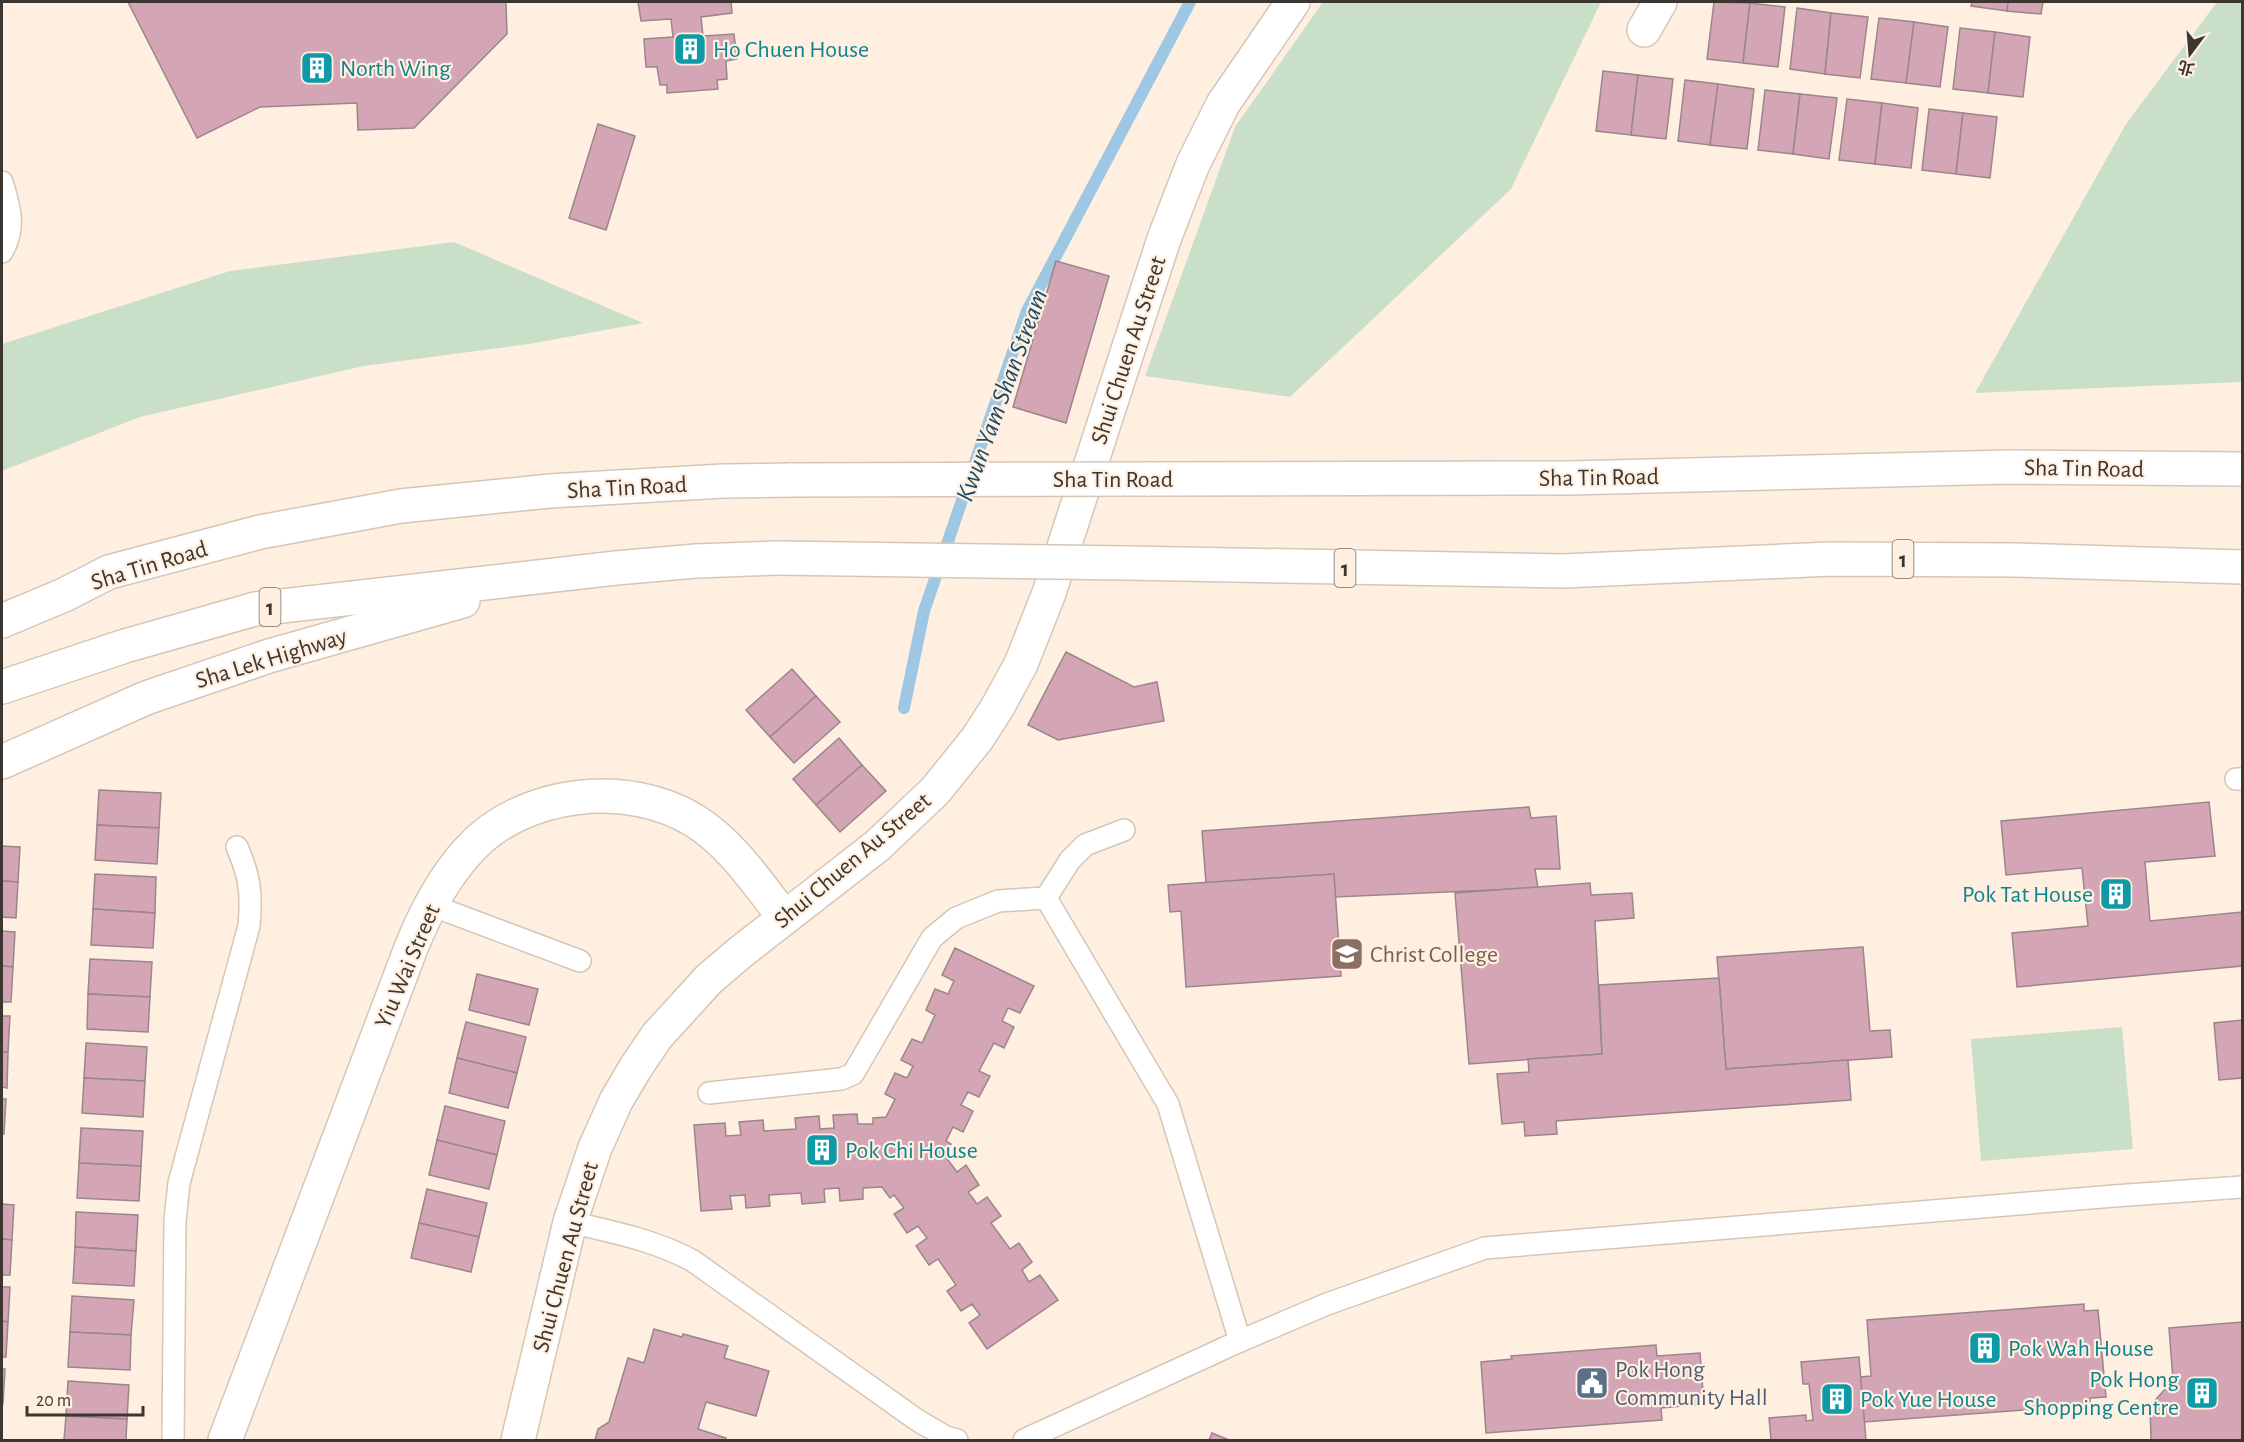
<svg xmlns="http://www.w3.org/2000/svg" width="2244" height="1442" viewBox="0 0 2244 1442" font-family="'Alegreya Sans','Noto Sans TC',sans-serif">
<rect width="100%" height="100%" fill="#ffefe0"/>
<g fill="#cadfc8">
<path d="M1323 2H1601L1511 189 1290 397 1145 376 1235 127Z"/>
<path d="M2217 2H2242V382L1975 393 2126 124Z"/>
<path d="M454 242 643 323 529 344 364 366 140 417 2 471V344L230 271Z"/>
<path d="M2122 1027 2133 1149 1981 1161 1971 1039Z"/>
</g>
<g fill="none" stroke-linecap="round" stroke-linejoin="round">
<path stroke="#9dc7e2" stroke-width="12" d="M904 708 924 611 1027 311 1190 2"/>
</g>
<g fill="#d4a5b4" stroke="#9a868c" stroke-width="1.5">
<path d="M128 2H506L507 34 414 128 358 130 357 103 260 107 197 138Z"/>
<path d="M638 2H731L732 13 701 17 703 36 734 34 737 59 726 61 727 79 717 80 718 89 667 93V85H660L657 67H646L644 39 673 37 671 19 641 21Z"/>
<path d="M1714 2 1750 3 1743 63 1707 59Z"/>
<path d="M1972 2H2008L2007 11 1971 6Z"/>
<path d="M2008 2H2043L2041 14 2007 11Z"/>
<path d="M1750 3 1785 7 1778 67 1743 63Z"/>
<path d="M1797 8 1831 13 1825 74 1790 69Z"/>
<path d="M1831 13 1868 17 1860 78 1825 74Z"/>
<path d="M1879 18 1914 22 1906 83 1871 79Z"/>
<path d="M1914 22 1948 27 1940 87 1906 83Z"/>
<path d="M1960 28 1995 32 1988 93 1953 89Z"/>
<path d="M1995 32 2030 37 2023 97 1988 93Z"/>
<path d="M1603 71 1638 75 1631 135 1596 131Z"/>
<path d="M1638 75 1673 79 1666 139 1631 135Z"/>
<path d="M1685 80 1718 84 1710 145 1678 141Z"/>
<path d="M1718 84 1754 89 1747 149 1710 145Z"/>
<path d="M1765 90 1800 94 1793 154 1758 150Z"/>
<path d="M1800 94 1837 98 1829 159 1793 154Z"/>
<path d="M1847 99 1882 103 1875 164 1839 160Z"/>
<path d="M1882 103 1918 108 1911 168 1875 164Z"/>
<path d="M1929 109 1963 113 1956 174 1922 170Z"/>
<path d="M1963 113 1997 117 1990 178 1956 174Z"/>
<path d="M598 124 635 136 606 230 569 218Z"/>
<path d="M1056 261 1109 276 1066 423 1013 407Z"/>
<path d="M1066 652 1134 687 1157 682 1164 721 1058 740 1028 725Z"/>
<path d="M792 669 816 696 770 737 746 710Z"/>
<path d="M816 696 840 722 794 763 770 737Z"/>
<path d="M839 738 862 765 816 805 793 779Z"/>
<path d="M862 765 886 791 840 832 816 805Z"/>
<path d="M99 790 161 793 159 828 97 825Z"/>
<path d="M2209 802 2215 856 2145 862 2150 921 2242 912V966L2017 987 2012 933 2088 926 2082 868 2006 875 2001 821Z"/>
<path d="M1529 807 1531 818 1556 816 1560 869H1535L1538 888 1335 897 1334 874 1206 883 1202 831Z"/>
<path d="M97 825 159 828 157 864 95 860Z"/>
<path d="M2 846 20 847 18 882 2 881Z"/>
<path d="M95 874 156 877 155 913 93 909Z"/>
<path d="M1334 874 1341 976 1186 987 1181 911 1170 912 1168 885Z"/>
<path d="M2 881 18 882 16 918 2 917Z"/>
<path d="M1590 883 1591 895 1632 893 1634 918 1595 921 1602 1054 1469 1064 1455 893Z"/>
<path d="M93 909 155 913 153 948 91 945Z"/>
<path d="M2 931 15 932 13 967 2 966Z"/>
<path d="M1863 947 1870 1031 1890 1030 1892 1057 1726 1069 1717 957Z"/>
<path d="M955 948 1034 986 1020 1013 1008 1008 1002 1021 1014 1027 1004 1048 994 1043 979 1071 990 1076 979 1097 968 1092 961 1105 973 1111 963 1132 953 1127 946 1141 951 1144 945 1156 957 1172 966 1165 979 1185 968 1192 977 1204 987 1197 1001 1216 991 1223 1010 1249 1019 1243 1032 1262 1022 1270 1029 1282 1040 1275 1058 1300 987 1349 969 1323 980 1315 972 1304 961 1311 947 1291 956 1285 938 1259 929 1265 916 1246 927 1238 918 1226 907 1233 894 1214 904 1208 894 1195 890 1198 882 1187 863 1188V1199L840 1201 839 1188 824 1189 825 1202 802 1204 801 1193 769 1195 770 1206 746 1208 745 1195 730 1196 732 1209 701 1211 694 1125 725 1123 726 1136 741 1135 739 1122 763 1120 764 1131 796 1129 795 1118 819 1116 820 1129 834 1128 833 1115 857 1114 858 1124H873V1118L886 1117 895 1099 885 1094 895 1073 907 1078 913 1066 901 1060 912 1039 922 1043 935 1015 926 1010 935 989 948 994 954 981 942 975Z"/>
<path d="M90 959 152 962 150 997 88 994Z"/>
<path d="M2 966 13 967 11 1002H2Z"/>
<path d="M477 974 538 989 529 1025 469 1010Z"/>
<path d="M1719 978 1726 1069 1848 1060 1851 1100 1556 1121 1557 1134 1525 1136 1524 1122 1502 1124 1497 1074 1529 1072 1528 1059 1602 1054 1599 985Z"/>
<path d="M88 994 150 997 148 1032 87 1029Z"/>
<path d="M2 1016H10L8 1052H2Z"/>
<path d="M2242 1020V1078L2219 1080 2214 1023Z"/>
<path d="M466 1022 526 1037 517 1073 457 1058Z"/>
<path d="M86 1043 147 1047 145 1081 84 1078Z"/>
<path d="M2 1052H8L7 1088 2 1087Z"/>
<path d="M457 1058 517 1073 508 1108 449 1093Z"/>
<path d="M84 1078 145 1081 143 1117 82 1113Z"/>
<path d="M2 1099H6L4 1134H2Z"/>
<path d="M445 1106 505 1121 497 1155 437 1140Z"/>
<path d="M81 1128 143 1131 141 1166 79 1163Z"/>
<path d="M437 1140 497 1155 489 1189 429 1175Z"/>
<path d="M79 1163 141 1166 139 1201 77 1198Z"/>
<path d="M427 1189 487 1203 479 1237 419 1223Z"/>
<path d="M2 1204 14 1205 12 1240 2 1239Z"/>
<path d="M76 1212 138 1215 136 1251 75 1247Z"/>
<path d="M419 1223 479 1237 471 1272 411 1258Z"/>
<path d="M2 1239 12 1240 10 1275H2Z"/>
<path d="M75 1247 136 1251 134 1286 73 1283Z"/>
<path d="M2 1287H10L8 1322 2 1321Z"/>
<path d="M72 1296 134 1300 131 1335 70 1332Z"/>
<path d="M2084 1304V1311L2098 1310 2106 1397 2090 1398V1405L1864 1422 1860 1377 1871 1376 1867 1320Z"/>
<path d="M2 1321 8 1322 6 1357H2Z"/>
<path d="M2242 1322V1440H2151L2150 1406 2173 1380 2169 1328Z"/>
<path d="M654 1329 682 1337 683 1334 728 1346 724 1358 769 1371 756 1416 706 1402 698 1429 726 1438 725 1440H595L598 1429 609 1422 628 1358 644 1363Z"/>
<path d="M70 1332 131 1335 130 1370 68 1367Z"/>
<path d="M1656 1345 1657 1356 1700 1353 1704 1404 1661 1408 1662 1420 1486 1433 1481 1362 1512 1359 1511 1356Z"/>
<path d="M1859 1357 1866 1440H1771L1769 1418 1806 1415V1421L1813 1420 1809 1384H1803L1801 1362Z"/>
<path d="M2 1369H5L3 1404H2Z"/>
<path d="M68 1381 129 1385 127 1419 66 1416Z"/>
<path d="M66 1416 127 1419 126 1440H64Z"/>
<path d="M1212 1433 1229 1440H1209Z"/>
</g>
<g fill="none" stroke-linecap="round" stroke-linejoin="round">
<defs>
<g id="lane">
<path d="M2 182C10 208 16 228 2 252"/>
<path d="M2236 779H2242"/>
<path d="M1046 898 1070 860 1085 845 1124 830"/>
<path d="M431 905 580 961"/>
<path d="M709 1093 841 1079 853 1074 932 938 956 918 998 901 1046 898 1168 1104 1240 1341"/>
<path d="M570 1222C612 1232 655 1240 693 1261L917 1420 946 1437 957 1440"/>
<path d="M173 1440 175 1220 179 1183 249 926C252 895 250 876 237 847"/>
<path d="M1024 1440 1240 1341 1327 1304 1485 1248 2114 1196 2242 1187"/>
</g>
<g id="street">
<path d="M1644 30 1660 2"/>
<path d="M225 1440 411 948C425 913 443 878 469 850 522 791 628 779 695 821 732 844 758 884 784 917"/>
</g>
<path id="secondary" d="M518 1440 570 1222 595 1148 616 1101 636 1067 657 1036 709 979 742 951 877 846 935 791 977 739 997 708 1021 664 1049 593 1164 239 1193 164 1223 104 1293 2"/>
<g id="highway">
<path d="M1146 479 1570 478 2007 467 2242 469"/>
<path d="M1127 563 1563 571 1831 559 2014 560 2242 567"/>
<path d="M2 621 64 595 109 572 260 532 401 506 550 491 723 481 792 480"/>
<path d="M2 687 125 646 255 609 616 568 696 561 778 558"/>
<path d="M2 762 146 698 269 656 463 601"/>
</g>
</defs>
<use href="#lane" stroke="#d6c6b8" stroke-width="24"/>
<use href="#street" stroke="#d6c6b8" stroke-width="36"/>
<use href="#secondary" stroke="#d6c6b8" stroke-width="36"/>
<use href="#highway" stroke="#d6c6b8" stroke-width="36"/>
<use href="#lane" stroke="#fff" stroke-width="21"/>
<use href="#street" stroke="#fff" stroke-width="33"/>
<use href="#secondary" stroke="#fff" stroke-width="33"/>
<use href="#highway" stroke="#fff" stroke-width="33"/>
<defs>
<g id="highway-bridge">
<path d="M792 480 1146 479"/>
<path d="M778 558 1127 563"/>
</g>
</defs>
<use href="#highway-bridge" stroke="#d6c6b8" stroke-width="36" stroke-linecap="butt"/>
<use href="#highway-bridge" stroke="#fff" stroke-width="33"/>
</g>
<defs>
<symbol id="building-square" viewBox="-11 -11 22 22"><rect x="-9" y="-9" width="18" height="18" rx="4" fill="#0f9aa8" stroke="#ffefe0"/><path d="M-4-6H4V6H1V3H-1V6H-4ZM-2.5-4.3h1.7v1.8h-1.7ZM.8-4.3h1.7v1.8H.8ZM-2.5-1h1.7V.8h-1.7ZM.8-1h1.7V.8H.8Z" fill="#fff"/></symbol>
<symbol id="school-square" viewBox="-11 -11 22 22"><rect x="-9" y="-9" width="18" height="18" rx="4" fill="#8d6e63" stroke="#ffefe0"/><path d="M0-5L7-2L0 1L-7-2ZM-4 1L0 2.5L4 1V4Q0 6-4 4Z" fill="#fff"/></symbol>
<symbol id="civic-square" viewBox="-11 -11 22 22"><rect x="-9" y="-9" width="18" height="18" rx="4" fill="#5c6f8a" stroke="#ffefe0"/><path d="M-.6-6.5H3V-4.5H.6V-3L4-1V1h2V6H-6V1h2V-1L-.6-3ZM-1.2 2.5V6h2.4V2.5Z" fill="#fff"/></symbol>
</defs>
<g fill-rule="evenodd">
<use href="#building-square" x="671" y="30" width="38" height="38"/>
<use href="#building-square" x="298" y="49" width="38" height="38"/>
<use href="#building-square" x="2097" y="875" width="38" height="38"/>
<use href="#school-square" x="1328" y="935" width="38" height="38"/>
<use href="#building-square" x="803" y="1131" width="38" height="38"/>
<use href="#building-square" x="1966" y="1329" width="38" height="38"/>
<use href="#civic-square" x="1573" y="1364" width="38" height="38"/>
<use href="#building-square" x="2183" y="1374" width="38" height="38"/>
<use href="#building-square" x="1818" y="1380" width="38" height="38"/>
</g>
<g text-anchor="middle" stroke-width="4.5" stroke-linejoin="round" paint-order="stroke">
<g fill="#ffefe0" stroke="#766e66" stroke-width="1.5">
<rect x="1892.5" y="540" width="21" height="38" rx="4.5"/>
<rect x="1334.5" y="549" width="21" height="38" rx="4.5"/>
<rect x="259.5" y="588" width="21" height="38" rx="4.5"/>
</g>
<g font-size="22" font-weight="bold" fill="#3c3631">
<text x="1903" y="567">1</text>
<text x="1345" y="576">1</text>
<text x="270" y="615">1</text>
</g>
<g font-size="24" fill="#0d838f" stroke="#ffefe0" text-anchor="start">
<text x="713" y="57">Ho Chuen House</text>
<text x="340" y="76">North Wing</text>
<text x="2093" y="902" text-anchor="end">Pok Tat House</text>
<text x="845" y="1158">Pok Chi House</text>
<text x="2008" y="1356">Pok Wah House</text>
<text x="2179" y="1387" text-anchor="end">Pok Hong<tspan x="2179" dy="28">Shopping Centre</tspan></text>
<text x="1860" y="1407">Pok Yue House</text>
</g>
<g font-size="24" fill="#3c3631" stroke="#ffefe0">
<text transform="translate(1128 350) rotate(-72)" y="8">Shui Chuen Au Street</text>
<text transform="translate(2084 468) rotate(1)" y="8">Sha Tin Road</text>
<text transform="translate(1599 477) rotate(-1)" y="8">Sha Tin Road</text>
<text x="1113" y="487">Sha Tin Road</text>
<text transform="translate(627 487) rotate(-3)" y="8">Sha Tin Road</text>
<text transform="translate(149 565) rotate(-17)" y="8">Sha Tin Road</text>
<text transform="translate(271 658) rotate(-17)" y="8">Sha Lek Highway</text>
<text transform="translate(852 860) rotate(-40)" y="8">Shui Chuen Au Street</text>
<text transform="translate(407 966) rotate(-67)" y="8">Yiu Wai Street</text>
<text transform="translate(565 1257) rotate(-75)" y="8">Shui Chuen Au Street</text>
</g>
<g font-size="24" fill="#785e54" stroke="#ffefe0" text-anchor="start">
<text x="1370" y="962">Christ College</text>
</g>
<g font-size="24" fill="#4e5e75" stroke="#ffefe0" text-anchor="start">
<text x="1615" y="1377">Pok Hong<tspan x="1615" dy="28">Community Hall</tspan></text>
</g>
<g font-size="26" font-style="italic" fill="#194b67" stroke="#ffefe0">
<text transform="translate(1001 395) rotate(-70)" y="9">Kwun Yam Shan Stream</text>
</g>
</g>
<rect width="2244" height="1442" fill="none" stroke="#3c3631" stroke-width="6"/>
<g transform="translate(2190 54) rotate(196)" stroke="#ffefe0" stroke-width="4.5" paint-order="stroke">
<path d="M0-4.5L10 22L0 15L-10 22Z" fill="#3c3631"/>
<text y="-9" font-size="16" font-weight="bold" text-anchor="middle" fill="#3c3631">北</text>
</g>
<path d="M27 1406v9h116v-9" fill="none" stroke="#3c3631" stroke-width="3"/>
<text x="36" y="1406" font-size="18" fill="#3c3631" stroke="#ffefe0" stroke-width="4.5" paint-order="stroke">20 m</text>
</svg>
